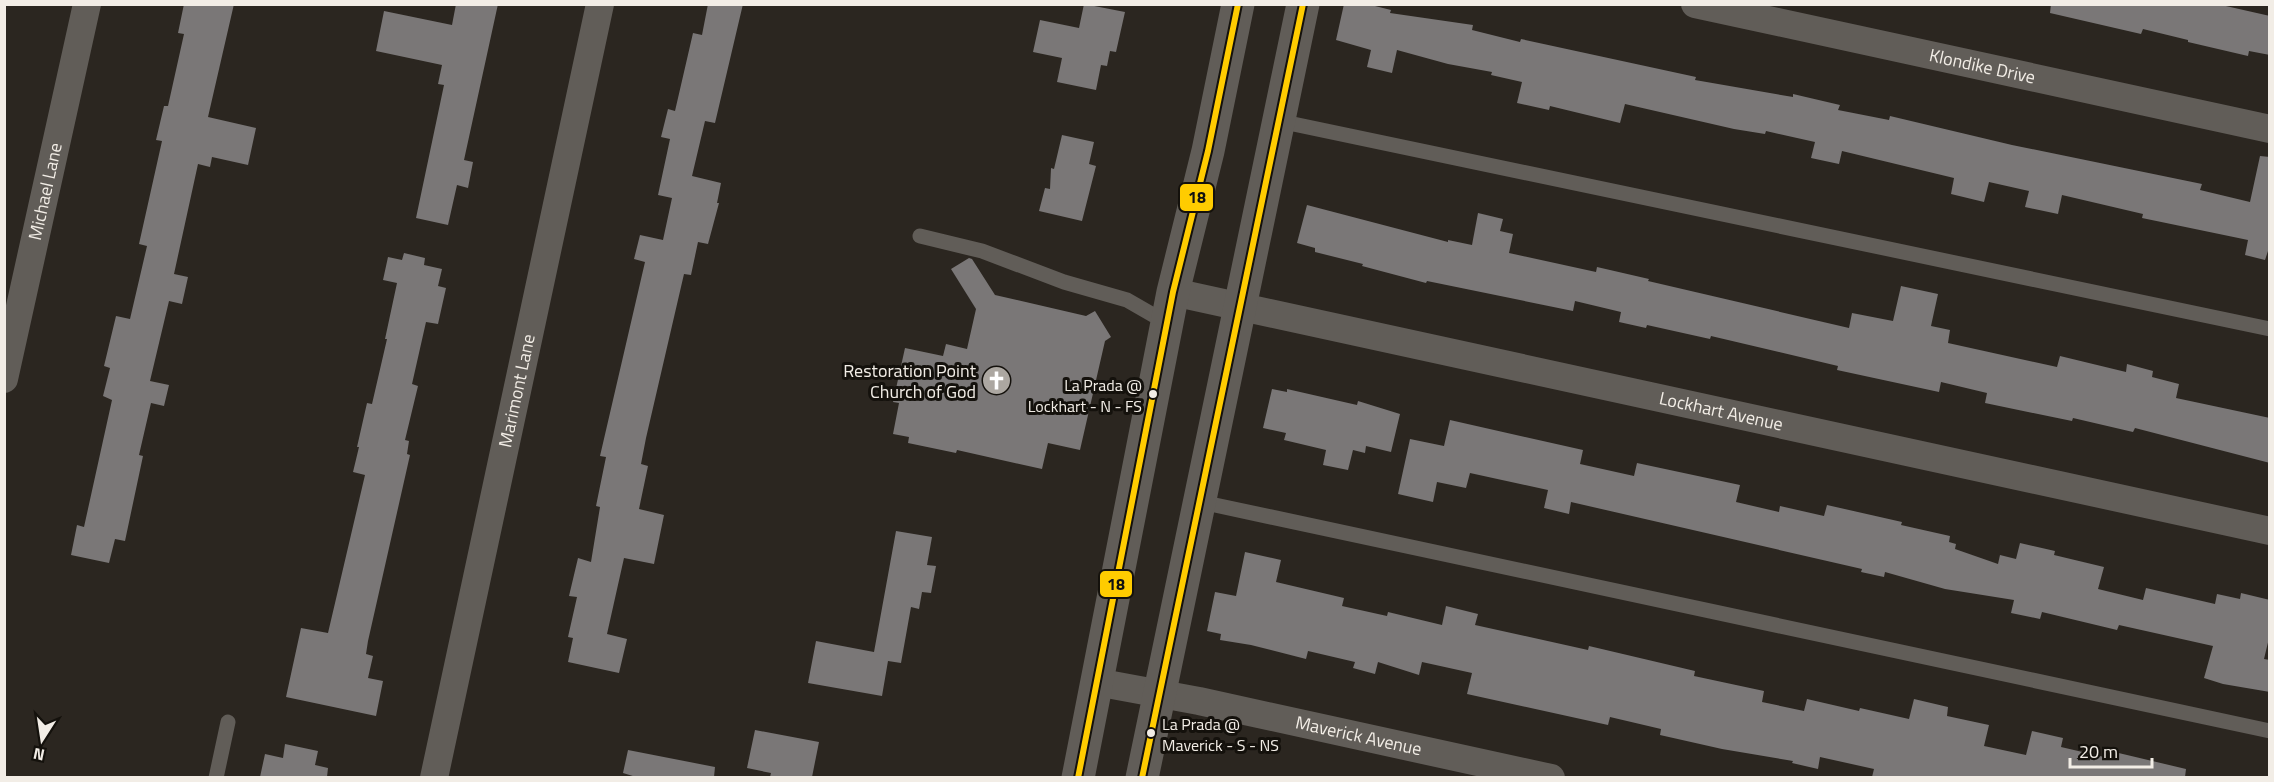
<svg xmlns="http://www.w3.org/2000/svg" width="2274" height="782" viewBox="0 0 2274 782" font-family="'Titillium Web',sans-serif">
<rect width="100%" height="100%" fill="#2b2620"/>
<g fill="#7a7777">
<path d="M184 4H234L208 117 256 128 248 165 212 157 210 167 198 164 174 274 188 277 182 304 169 301 150 381 169 385 164 406 151 403 139 455 143 456 125 541 115 539 109 563 71 555 77 525 84 527 112 400 103 396 110 368 104 366 116 316 130 319 147 246 139 244 162 141 156 140 164 106H168L184 34 178 33Z"/>
<path d="M456 4H498L464 160 473 162 468 188 457 185 448 225 416 218 444 85 438 84 442 65 376 51 384 11 452 25Z"/>
<path d="M708 4H743L715 123 705 121 692 176 721 183 717 203H719L708 244 698 242 691 275 684 274 646 438 641 464 648 466 639 509 664 515 654 564 624 558 607 634 627 639 619 673 568 662 573 638 568 637 577 597 569 596 578 558 591 562 600 507 596 506 606 457 600 456 645 262 634 259 640 235 663 240 672 198 658 195 670 139 661 137 668 109 675 111 693 33 702 35Z"/>
<path d="M1084 4 1125 12 1116 52 1110 51 1107 66 1101 65 1096 90 1057 82 1062 58 1033 52 1040 20 1079 28Z"/>
<path d="M1344 4H1367L1391 10 1390 13 1473 25 1472 30 1520 42 1521 39 1696 77 1695 80 1793 97V94L1840 105 1838 110 1889 120 1890 116 2012 145 2202 184 2200 190 2250 202 2260 156 2270 157V245L2265 260 2245 255 2248 240 2142 218 2143 214 2062 195 2058 214 2025 207 2029 191 1989 182 1984 202 1951 194 1954 178 1842 151 1839 164 1811 158 1815 142 1766 131 1765 134 1734 129 1625 104 1620 123 1550 106 1549 110 1517 103 1522 82 1491 75 1492 72 1448 64 1397 50 1392 73 1367 67 1371 50 1336 40Z"/>
<path d="M2051 4H2217L2270 16V55L2249 51 2248 56 2188 42V40L2143 29 2141 34 2050 13Z"/>
<path d="M1062 135 1094 142 1089 164 1096 166 1082 221 1039 211 1045 188 1050 189 1051 168 1054 169Z"/>
<path d="M1307 205 1448 242V240L1472 245 1478 213 1503 219 1500 231 1513 234 1509 253 1596 272 1597 267 1649 279 1648 281 1849 328 1852 313 1893 321 1901 286 1938 294 1931 326 1950 330 1948 343 2057 367 2060 356 2126 372 2127 364 2153 371 2152 377 2179 384 2176 398 2270 418V463L2135 428 2133 432 2073 418 2072 421 1985 403 1987 393 1941 382 1939 392 1837 370 1838 366 1711 336 1710 339 1647 325 1646 328 1619 322 1621 312 1575 301 1573 311 1427 281 1426 283 1362 266 1363 264 1315 252V248L1297 243Z"/>
<path d="M404 253 425 258 424 265 442 269 438 286 446 288 438 324 426 322 412 384 418 386 405 440 409 441 407 454 410 455 368 641 366 654 373 656 368 678 383 681 376 716 286 697 301 628 328 633 365 475 353 472 359 447H357L367 403 372 404 387 339H385L397 283 383 280 388 257 402 260Z"/>
<path d="M969 258 972 259 995 295 1086 316 1095 311 1111 337 1105 341 1080 450 1048 443 1042 469 957 450 956 453 908 443 909 437 893 434 899 403 893 402 905 348 943 356 946 344 967 349 976 309 951 269Z"/>
<path d="M1272 389 1287 392V389L1357 405 1358 401 1400 414 1391 452 1366 446 1365 453 1353 450 1348 470 1323 465 1326 450 1284 440 1286 433 1263 428Z"/>
<path d="M1450 420 1583 450 1580 464 1634 476 1637 463 1740 485 1736 502 1779 512 1780 506 1824 516 1827 505 1902 522 1901 525 1950 536 1949 542 1956 544 1955 549 1998 564 2000 555 2016 559 2020 543 2055 551 2054 555 2104 567 2098 589 2143 600 2146 588 2215 604 2217 594 2240 599 2241 593 2270 600V634L2264 659 2270 660V692L2223 684 2204 678 2213 646 2119 625 2117 630 2042 612 2040 619 2011 613 2014 600 1945 589 1885 572 1884 577 1861 572 1862 569 1571 502 1569 514 1544 508 1548 490 1470 473 1466 488 1437 482 1433 502 1398 494 1410 439 1444 446Z"/>
<path d="M896 531 932 537 927 565 936 566 931 593 922 592 919 609 911 607 901 663 888 661 882 696 808 683 816 641 874 652Z"/>
<path d="M1245 552 1281 560 1276 582 1344 598 1342 606 1387 616 1388 612 1442 625 1446 606 1478 614 1475 625 1588 650 1589 646 1695 671 1694 676 1764 691 1762 702 1804 711 1807 699 1859 711 1860 708 1909 719 1914 699 1948 707 1947 716 1989 725 1984 746 2026 755 2032 731 2063 738 2061 747 2104 757 2106 750 2186 769 2185 777H1872L1874 769 1820 757 1818 769 1792 763 1793 761 1722 749 1660 735 1661 729 1610 717 1608 725 1467 694 1472 673 1422 662 1419 675 1378 662 1375 674 1353 668 1355 662 1308 651 1306 659 1251 645 1220 640 1221 634 1207 631 1215 592 1236 596Z"/>
<path d="M755 730 819 742 812 777H770L771 773 747 768Z"/>
<path d="M285 744 318 751 315 765 328 768 327 777H260L265 754 283 758Z"/>
<path d="M628 750 715 767 714 777H636L623 773Z"/>
</g>
<g fill="none" stroke-linecap="round" stroke-linejoin="round">
<g stroke="#615d58" stroke-width="15">
<path d="M1279 121 2270 329"/>
<path d="M920 236 982 251 1064 282 1127 300 1167 323"/>
<path d="M1201 502 2270 731"/>
<path d="M216 778 228 722"/>
</g>
<g stroke="#615d58" stroke-width="28">
<path id="s1" d="M1695 4 2270 129"/>
<path id="s2" d="M1173 292 2270 531"/>
<path id="s3" d="M4 379 87 4"/>
<path id="s4" d="M1096 682 1199 701 1551 778"/>
<path id="s5" d="M434 778 600 4"/>
</g>
<g stroke="#615d58" stroke-width="33">
<path d="M1078 778 1173 292 1208 151 1238 4"/>
<path d="M1142 778 1303 4"/>
</g>
<defs>
<g id="bus-1">
<path d="M1078 778 1173 292 1208 151 1238 4"/>
<path d="M1142 778 1303 4"/>
</g>
</defs>
<use href="#bus-1" stroke="#14110c" stroke-width="10"/>
<use href="#bus-1" stroke="#fc0" stroke-width="6"/>
</g>
<defs>
<symbol id="church-disc" viewBox="-11 -11 22 22"><circle r="9.5" fill="#aca7a1" stroke="#14110c"/><path d="M-1.2-6h2.4v3.5h3.3v2.4h-3.3V6h-2.4V-.1h-3.3v-2.4h3.3Z" fill="#fff"/></symbol>
</defs>
<g fill-rule="evenodd">
<use href="#church-disc" x="980" y="364" width="33" height="33"/>
</g>
<g fill="#f2ede6" stroke="#14110c" stroke-width="2">
<circle cx="1153" cy="394" r="5"/>
<circle cx="1151" cy="733" r="5"/>
</g>
<g text-anchor="middle" stroke-width="6" stroke-linejoin="round" paint-order="stroke">
<g font-size="16" fill="#f2ede6" stroke="#14110c" text-anchor="end">
<text x="1142" y="391">La Prada @<tspan x="1142" dy="21">Lockhart - N - FS</tspan></text>
<text x="1162" y="730" text-anchor="start">La Prada @<tspan x="1162" dy="21">Maverick - S - NS</tspan></text>
</g>
<g font-size="18" fill="#f2ede6" stroke="#14110c">
<text dy="6" stroke="none"><textPath href="#s1" startOffset="294">Klondike Drive</textPath></text>
<text dy="6" stroke="none"><textPath href="#s3" startOffset="192">Michael Lane</textPath></text>
<text dy="6" stroke="none"><textPath href="#s5" startOffset="396">Marimont Lane</textPath></text>
<text dy="6" stroke="none"><textPath href="#s2" startOffset="561">Lockhart Avenue</textPath></text>
<text dy="6" stroke="none"><textPath href="#s4" startOffset="268">Maverick Avenue</textPath></text>
</g>
<g font-size="18" fill="#f2ede6" stroke="#14110c" text-anchor="end">
<text x="976" y="377">Restoration Point<tspan x="976" dy="21">Church of God</tspan></text>
</g>
</g>
<g stroke="#14110c" stroke-width="2">
<rect x="1179" y="183" width="35" height="29" rx="6" fill="#fc0"/>
<rect x="1099" y="570" width="34" height="28" rx="6" fill="#fc0"/>
</g>
<g font-size="16" text-anchor="middle" font-weight="bold" fill="#111">
<text x="1197" y="203">18</text>
<text x="1116" y="590">18</text>
</g>
<rect width="2274" height="782" fill="none" stroke="#f2ede6" stroke-width="12"/>
<g transform="translate(42 740) rotate(192)" stroke="#14110c" stroke-width="4.5" paint-order="stroke">
<path d="M0-4.5L10 22L0 15L-10 22Z" fill="#f2ede6"/>
<text y="-9" font-size="16" font-weight="bold" text-anchor="middle" fill="#f2ede6">N</text>
</g>
<path d="M2070 758v9h82v-9" fill="none" stroke="#f2ede6" stroke-width="3"/>
<text x="2079" y="758" font-size="18" fill="#f2ede6" stroke="#14110c" stroke-width="4.5" paint-order="stroke">20 m</text>
</svg>
